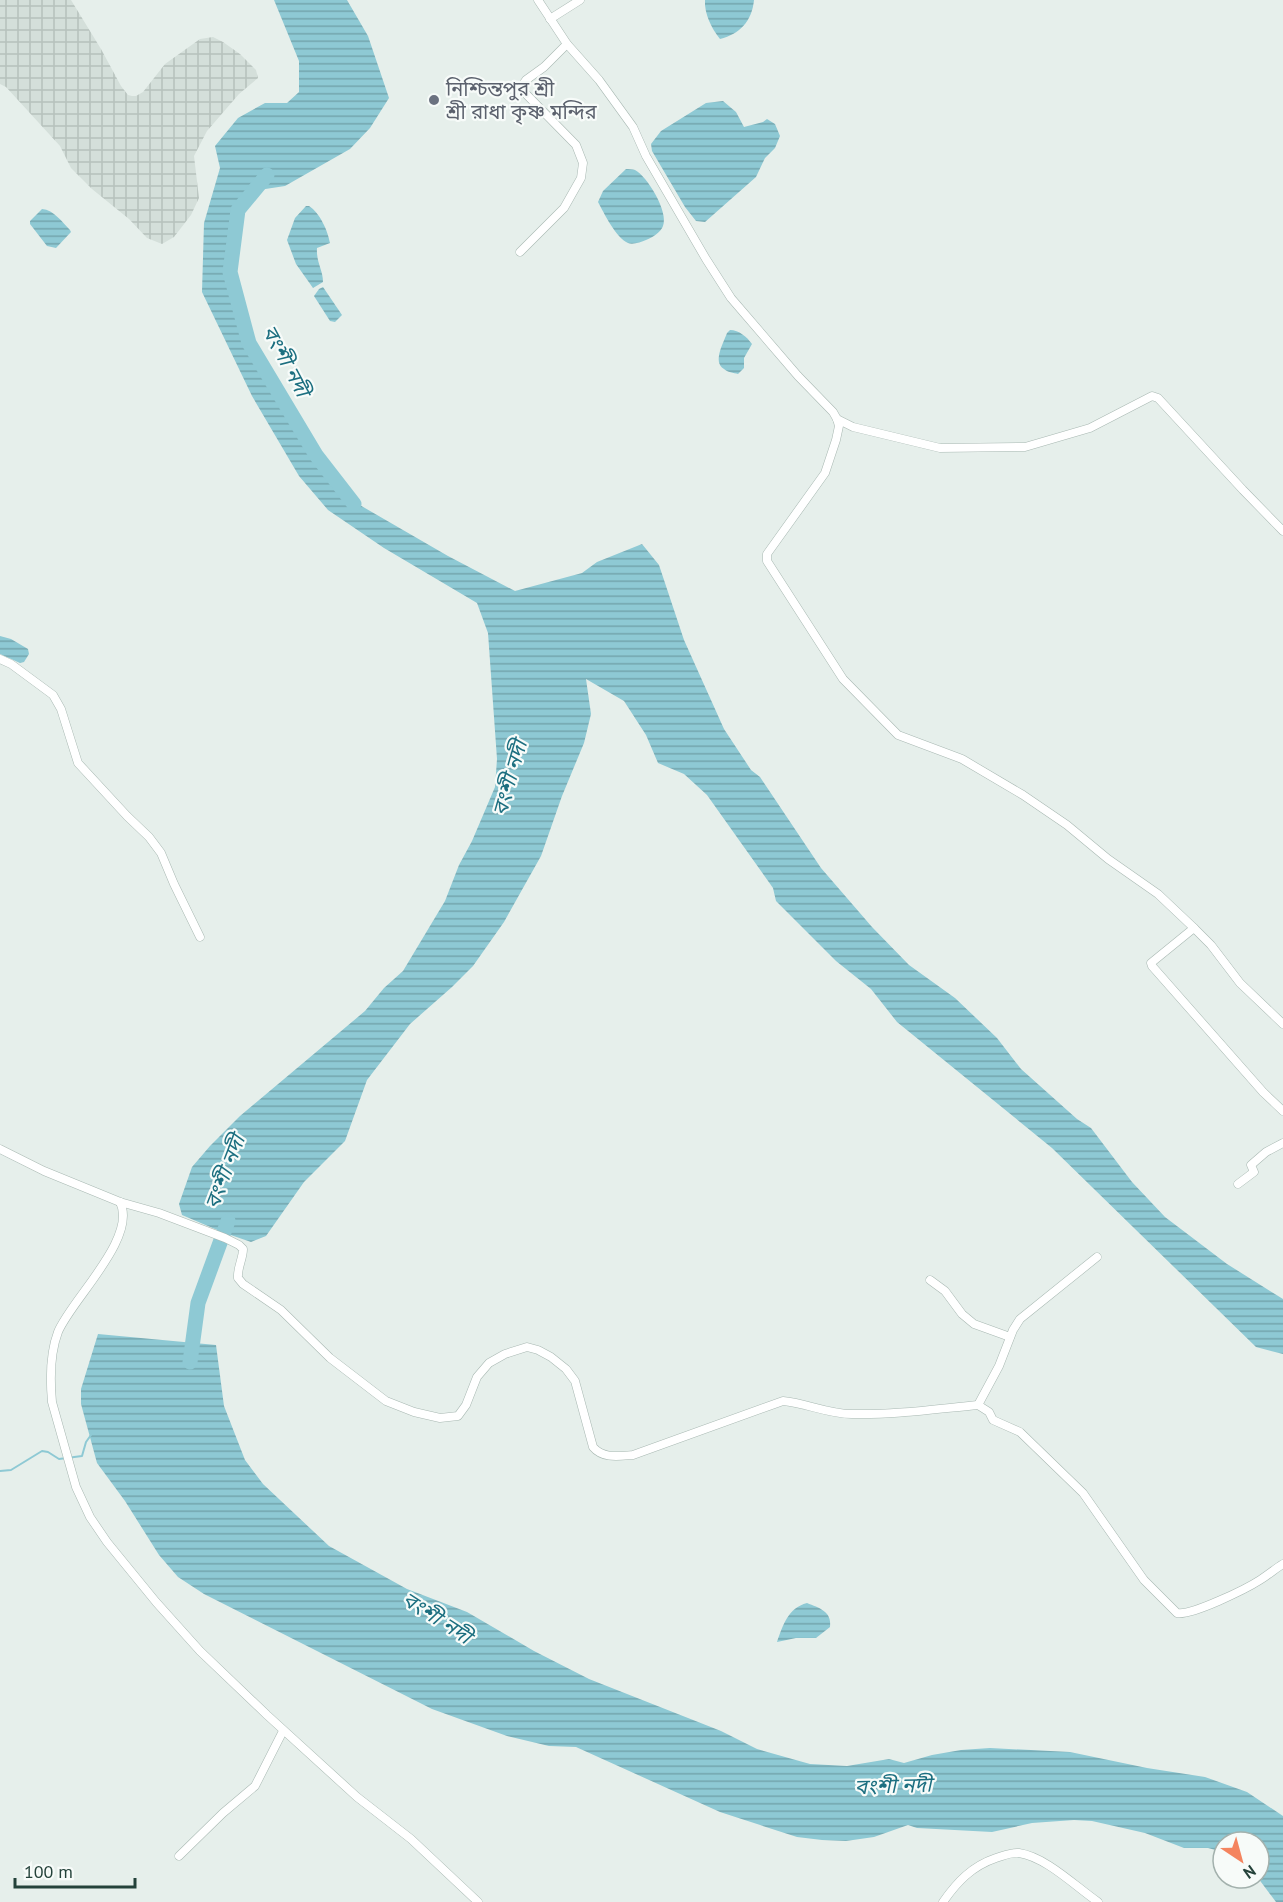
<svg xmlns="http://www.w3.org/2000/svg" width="1283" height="1902" viewBox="0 0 1283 1902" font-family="'PT Sans','Noto Sans Bengali',sans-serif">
<defs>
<pattern id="industrial-grid" width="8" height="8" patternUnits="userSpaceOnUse" patternTransform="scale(1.5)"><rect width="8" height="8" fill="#d4dfda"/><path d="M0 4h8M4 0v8" fill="none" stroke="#b6c1bc"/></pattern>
<pattern id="water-rules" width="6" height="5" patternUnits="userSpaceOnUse" patternTransform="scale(1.5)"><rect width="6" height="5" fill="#8ec9d4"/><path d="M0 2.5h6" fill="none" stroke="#74a5ad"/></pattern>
</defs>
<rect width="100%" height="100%" fill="#e6efeb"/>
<path fill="url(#industrial-grid)" d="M0 0H71L101 49 121 86 128 95 132 96H136L143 92 165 64 200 39 213 37 223 42 240 54 256 70 258 78 239 94 207 131 194 156 199 198 191 215 174 237 162 244 147 238 129 219 92 189 71 168 60 146 6 87 0 84Z"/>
<g fill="url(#water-rules)">
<path d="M274 0H347L368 36 389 98 370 128 350 149 285 186 253 191 234 229 225 281 250 351 324 470 358 504 448 556 515 591 582 573 597 562 642 544 659 565 684 640 724 729 751 770 760 777 821 868 872 927 909 965 955 998 997 1038 1021 1069 1077 1119 1091 1128 1132 1182 1165 1217 1227 1264 1283 1299V1354L1256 1347 1052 1148 897 1022 871 989 836 961 776 901 773 888 707 795 684 774 658 763 646 735 624 701 586 679 591 714 584 743 562 796 541 856 504 922 473 966 452 987 410 1024 367 1080 345 1141 304 1182 266 1236 251 1242 222 1232 182 1215 179 1204 192 1167 210 1146 240 1116 365 1011 384 988 403 971 445 901 459 865 472 841 495 787 497 759 488 633 477 603 384 548 328 510 299 476 252 396 202 292 204 223 220 168 215 146 238 118 265 103H287L299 92V61Z"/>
<path d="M705 0H754C752 21 740 34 720 39 712 29 704 14 705 0Z"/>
<path d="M723 101 736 112 744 127 763 122 767 119 775 124 780 136 775 148 765 158 756 177 705 222 696 221 685 207 652 151 651 144 661 131 706 103Z"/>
<path d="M626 169C628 169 633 169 635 170 647 176 669 212 663 226 661 232 652 238 646 240 641 242 633 245 628 243 616 238 604 213 598 202L603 191Z"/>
<path d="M306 206H309C320 213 328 231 330 243L317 248C316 262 323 270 323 282L313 288 296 264 287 240 295 218Z"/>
<path d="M42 209C54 210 62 222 70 230L71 232 56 248 47 246 30 224V221Z"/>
<path d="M323 287 342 315 335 322 330 321 314 296 319 289Z"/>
<path d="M730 330C739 330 747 337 752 344L744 358V368L738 374C734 373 727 372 724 369 712 362 724 342 727 333Z"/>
<path d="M0 636 11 639 28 649 29 654 24 662 20 663 0 654Z"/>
<path d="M98 1334 216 1345 224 1406 245 1460 263 1484 329 1546 407 1589 467 1612 534 1651 589 1679 721 1731 757 1749 810 1764 847 1766 889 1759 904 1763 932 1755 961 1750 990 1748 1070 1752 1147 1768 1205 1777 1247 1792 1283 1816V1902H1276L1258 1878 1259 1842H1223V1852L1208 1848H1184L1145 1833 1092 1821 1074 1820 1032 1823 992 1832 917 1828 908 1825 874 1837 846 1841 822 1840 797 1837 720 1812 576 1747 549 1746 507 1736 432 1709 204 1594 178 1577 159 1555 125 1501 97 1463 81 1404V1389Z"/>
<path d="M807 1603C819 1608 832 1611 830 1627L816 1638H796L777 1642C783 1625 788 1608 807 1603Z"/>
</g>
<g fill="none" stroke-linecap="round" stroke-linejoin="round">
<path stroke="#8ec9d4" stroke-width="2" d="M0 1471 11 1470 42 1451 48 1452 59 1459 82 1456 86 1442 91 1435"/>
<g stroke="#8ec9d4" stroke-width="15">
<path d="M267 175 238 210 230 272 249 343 316 455 354 504"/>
<path d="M190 1362 198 1303 228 1221"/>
</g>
<defs>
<g id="minor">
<path d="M538 0 567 44 599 80 633 127 646 156 706 259 731 298 798 376 833 412 837 419 839 426 836 440 825 473 767 554V561L843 679 898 735 962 759 1023 795 1067 825 1108 859 1158 894 1194 928 1151 963 1152 966 1263 1092 1283 1111"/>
<path d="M550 19 580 0"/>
<path d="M520 252 564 208 581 178 583 163 576 145 524 92 522 86 526 80 544 67 567 44"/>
<path d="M837 419 853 427 940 448 1025 447 1090 428 1152 396 1158 398 1243 490 1283 531"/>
<path d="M0 659 11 664 53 695 61 709 78 763 127 816 149 837 161 853 174 884 200 937"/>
<path d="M1194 928 1211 945 1240 983 1283 1024"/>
<path d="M0 1149 44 1171 120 1202 159 1213 225 1238 239 1245 243 1249C243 1259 237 1268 238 1278L243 1284 281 1310 330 1358 386 1401 414 1412 440 1418 458 1416 466 1405 477 1377 489 1363 505 1354 527 1347 538 1350 551 1357 566 1369 575 1381 593 1447C603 1459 619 1456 633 1455L783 1401C806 1403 828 1414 852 1414 894 1415 936 1409 978 1405L989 1412 993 1420 1020 1432 1083 1493 1144 1580 1177 1613C1191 1616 1246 1589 1260 1580 1268 1575 1275 1569 1283 1564"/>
<path d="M1238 1184 1254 1172 1251 1165 1266 1152 1283 1143"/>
<path d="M120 1202C138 1238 71 1300 58 1332 50 1353 50 1380 52 1402L76 1487 90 1517 107 1542 156 1602 200 1651 267 1715 357 1797 411 1839 478 1902"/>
<path d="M930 1280 945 1291 962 1314 974 1324 1010 1337"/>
<path d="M978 1405 999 1366 1013 1330 1020 1319 1097 1257"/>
<path d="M179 1856 223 1813 255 1786 283 1731"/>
<path d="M943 1902C957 1882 972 1866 996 1858 1003 1856 1011 1852 1019 1853 1046 1857 1075 1886 1098 1902"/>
</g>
</defs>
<use href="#minor" stroke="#a8b8b2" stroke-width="9"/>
<use href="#minor" stroke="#fff" stroke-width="8"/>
</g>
<circle fill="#6b7280" stroke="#f7fbf9" stroke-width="2" cx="434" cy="100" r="6"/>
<g text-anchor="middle" stroke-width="4.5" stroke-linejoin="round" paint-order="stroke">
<g font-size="20" fill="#5b616d" stroke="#f7fbf9" text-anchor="start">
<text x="446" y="96">নিশ্চিন্তপুর শ্রী<tspan x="446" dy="23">শ্রী রাধা কৃষ্ণ মন্দির</tspan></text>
</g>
<g font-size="21" font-style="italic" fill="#1c6f80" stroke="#f7fbf9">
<text transform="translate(286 361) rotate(62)" y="7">বংশী নদী</text>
<text transform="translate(510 778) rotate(-74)" y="7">বংশী নদী</text>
<text transform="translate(225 1172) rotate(-69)" y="7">বংশী নদী</text>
<text transform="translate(437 1618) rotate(33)" y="7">বংশী নদী</text>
<text transform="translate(893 1786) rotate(-2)" y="7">বংশী নদী</text>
</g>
</g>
<g transform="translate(1241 1860) rotate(144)"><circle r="28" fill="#f7fbf9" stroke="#a3b1ad" stroke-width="1.5"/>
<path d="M0-4.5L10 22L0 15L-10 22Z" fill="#f4845f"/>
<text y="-9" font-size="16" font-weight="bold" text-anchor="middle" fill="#24423a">N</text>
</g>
<path d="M15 1878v9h120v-9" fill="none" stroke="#24423a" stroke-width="3"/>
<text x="24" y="1878" font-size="18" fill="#24423a" stroke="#f7fbf9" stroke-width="4.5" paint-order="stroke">100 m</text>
</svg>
